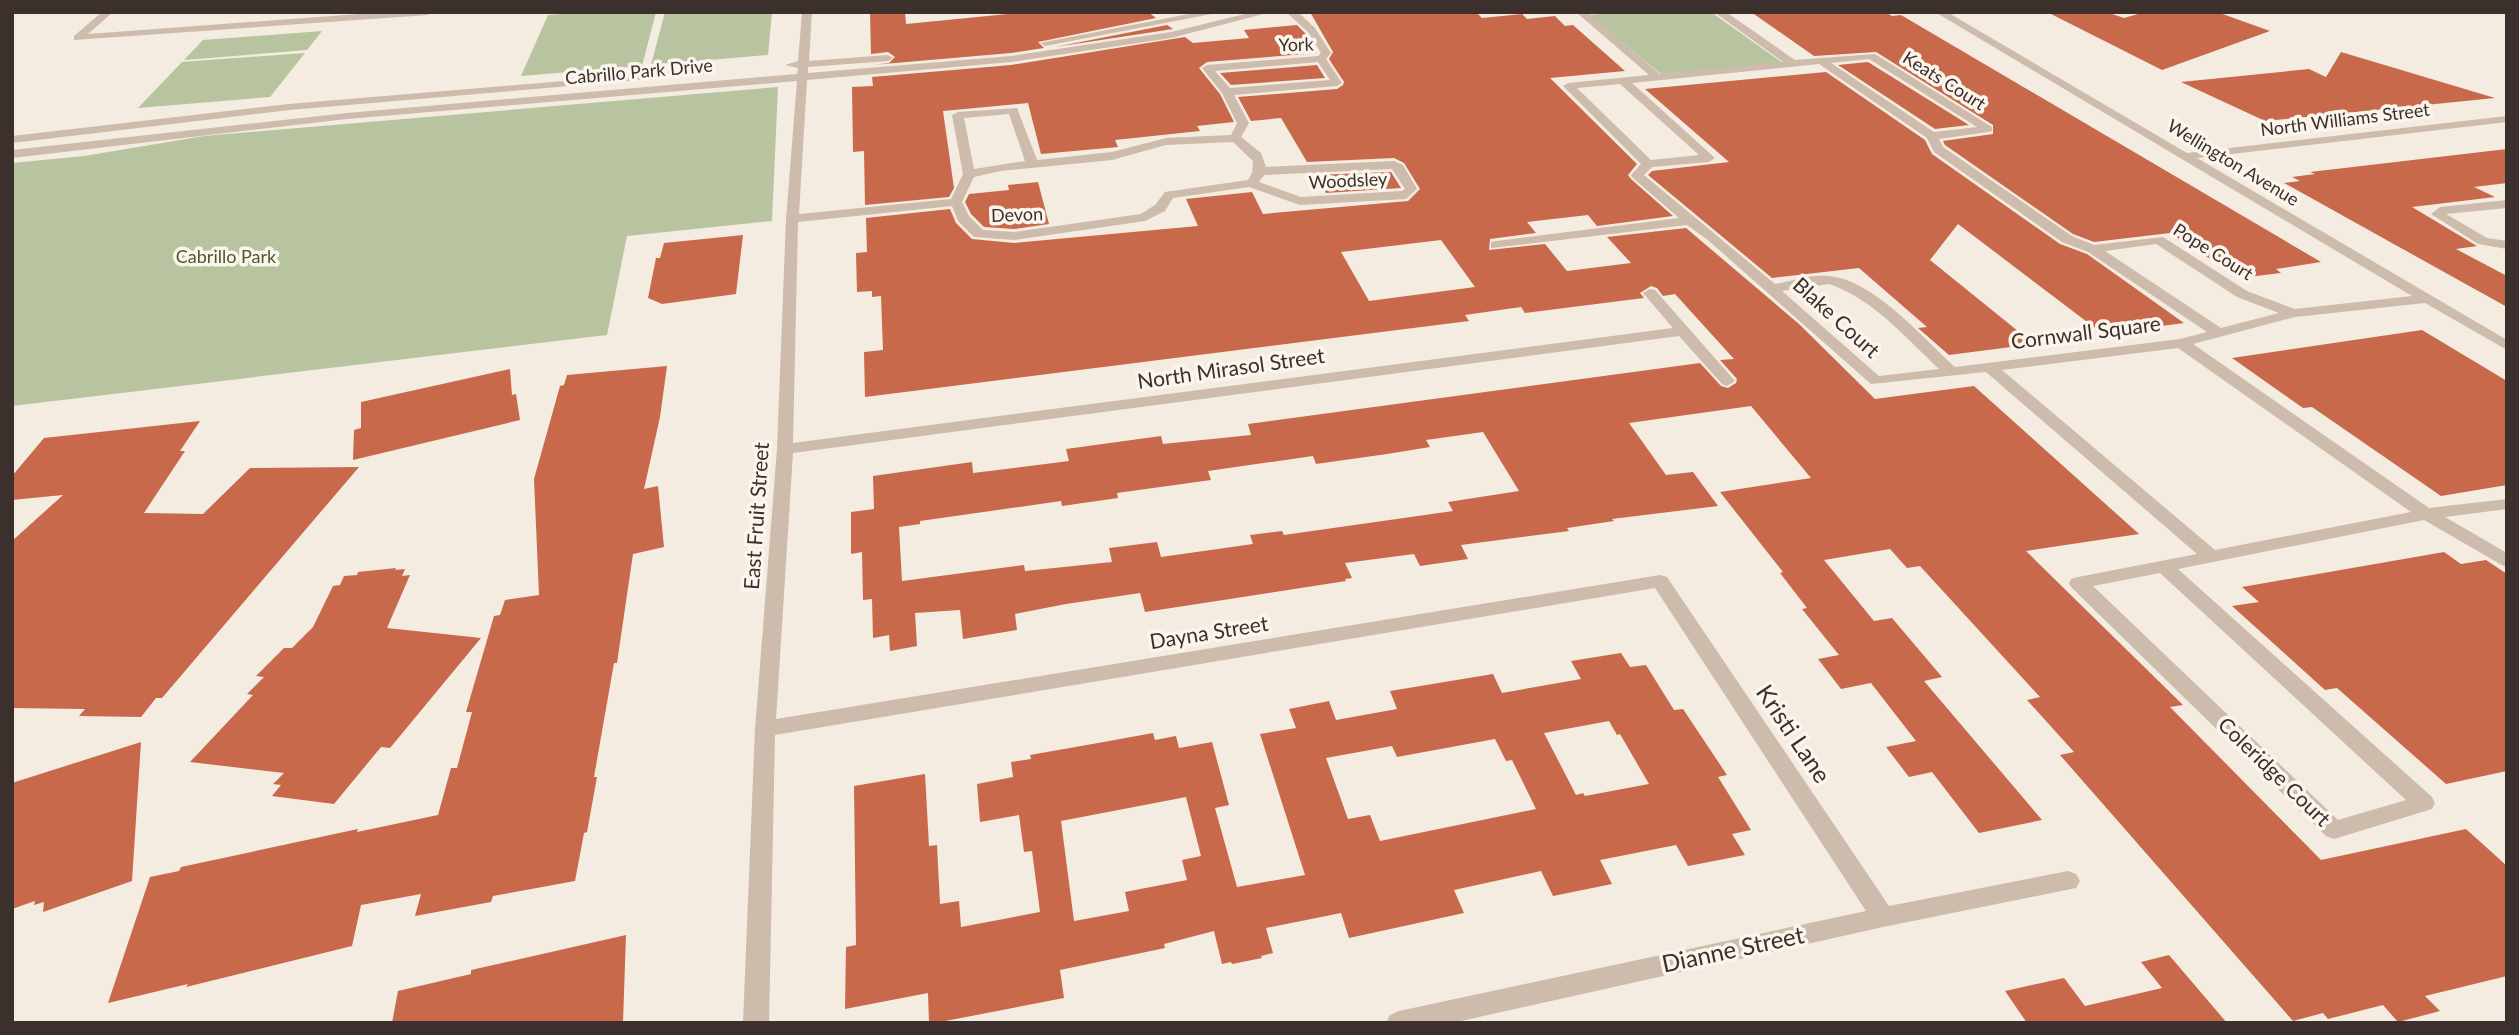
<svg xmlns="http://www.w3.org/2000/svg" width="2519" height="1035" viewBox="0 0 2519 1035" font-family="Lato,sans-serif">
<rect width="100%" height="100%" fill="#f4ebe1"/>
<g fill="#b8c4a0">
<path d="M589 12H656L642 66 521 76 548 15Z"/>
<path d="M665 12H772L768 55 651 65Z"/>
<path d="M1618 12H1711L1783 63 1661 74 1589 15Z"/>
<path d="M322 31 307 50 184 60 203 40Z"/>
<path d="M305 53 270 97 138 108 182 62Z"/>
<path d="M778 87 772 221 627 236 607 335 12 406V163L84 156 204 136Z"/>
</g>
<g fill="#c8694b" fill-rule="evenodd">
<path d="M870 12H905L906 24 1029 12H1148L1156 18 1038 42 1044 48 1011 53 872 65 889 63 895 57 888 52 871 54Z"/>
<path d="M1310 12H1476L1482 18 1522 14 1527 19 1555 16 1565 26 1573 25 1625 71 1550 78 1637 164 1628 175 1631 179 1673 216 1597 226 1588 215 1527 222 1536 233 1490 239 1489 250 1545 244 1567 271 1631 263 1607 237 1686 228 1799 324 1875 399 1974 386 2139 534 2026 551 2183 705 2170 707 2321 860 2466 829 2507 866V976L2425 996 2440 1011 2398 1022 2383 1005 2328 1019 2323 1013 2293 1021 2060 755 2074 752 2027 700 2040 697 1920 566 1907 568 1890 549 1824 560 1874 621 1892 618 1942 677 1924 681 2042 820 1979 833 1932 772 1909 777 1886 747 1916 741 1871 683 1841 689 1818 659 1839 655 1802 609 1807 608 1780 573 1783 572 1720 492 1811 478 1751 406 1629 423 1666 475 1693 472 1718 506 1612 519 1614 521 1567 528 1569 531 1461 545 1468 559 1420 566 1414 554 1345 563 1352 578 1345 579 1346 581 1145 612 1140 593 1066 604 1015 614 1017 630 963 639 960 610 915 613 917 646 890 651 889 635 873 638 872 599 863 600 862 552 851 554V512L874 509 873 476 972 462 973 473 1069 461 1066 449 1161 436 1163 444 1251 435 1248 424 1700 363 1721 386 1728 388 1736 383 1737 379 1720 360 1734 359 1675 294 1663 296 1657 288 1651 286 1640 293 1644 298 1525 313 1521 307 1465 315 1469 321 865 397 864 352 883 350 881 296 872 297V291L857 292 856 253 867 252 866 218 950 209 956 223 972 239 1014 243 1198 226 1186 199 1252 192 1263 214 1408 201 1420 189 1404 163 1394 158 1307 162 1281 118 1251 121 1238 97 1337 89 1343 85 1344 82 1329 59 1333 52ZM1441 240 1475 287 1369 301 1341 252ZM1483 432 1519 491 1448 502 1453 511 1284 535 1282 531 1250 535 1253 544 1161 557 1157 542 1109 548 1112 562 1025 571 1024 565 902 581 899 527 920 524V521L1061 501 1062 506 1118 498 1117 493 1211 480 1208 471 1313 456 1316 464 1387 454 1430 447 1426 440Z"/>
<path d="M1751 12H1885L1892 16 1901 15 2321 262 2276 269 2281 273 2240 278 2170 233 2094 242 2073 234 1945 145 1943 141 1993 134V125L1876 52 1814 56Z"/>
<path d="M2047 12H2106L2124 18 2145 12H2217L2270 31 2162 70Z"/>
<path d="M1167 25 1173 29 1055 47Z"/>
<path d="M1297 25 1306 34 1317 53 1207 62 1199 68 1220 94 1234 122 1197 126 1200 131 1115 140 1118 147 1041 154 1028 103 943 111 954 188 949 197 865 205 864 151 853 152 852 87 873 86 872 77 1011 65 1185 37 1193 43 1249 38 1244 30Z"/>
<path d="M2341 52 2495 98 2265 121 2181 82 2309 69 2326 77Z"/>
<path d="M1868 62 1969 125 1935 129 1838 65Z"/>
<path d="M1317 65 1325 78 1231 85 1220 73Z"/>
<path d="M1826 72 1925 140 1932 154 2060 244 2087 254 2184 323 2103 334 1958 224 1930 260 2034 344 1949 355 1918 328 1927 327 1859 268 1772 278 1648 175 1652 171 1729 162 1645 89Z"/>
<path d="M2507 149V183L2474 187 2495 197 2412 207 2477 246 2456 249 2507 276V307L2284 183 2300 181 2292 177 2315 174 2310 172Z"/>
<path d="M1391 172 1401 188 1326 193 1315 175Z"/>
<path d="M1038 182 1049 224 1014 229 984 227 971 214 965 202 969 194 1009 190 1008 185Z"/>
<path d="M743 235 736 294 662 304 648 298 656 258H660L664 243Z"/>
<path d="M2422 330 2507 381V485L2441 496 2312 407 2303 408 2232 358Z"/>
<path d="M667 366 660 417 644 489 658 486 664 547 633 554 617 663H614L594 777H597L587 832 584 833 575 881 493 896 491 902 415 916 421 894 361 905 352 946 186 987 188 984 108 1003 150 877 179 871 181 867 358 829 357 832 438 815 451 768H457L472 712H466L494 616 500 615 505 600 539 595 534 479 560 386 564 385 567 375Z"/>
<path d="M510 369 512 395 516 394 520 420 353 460 354 430 361 428V402Z"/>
<path d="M200 421 180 451H185L144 513 203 514 250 468 359 467 162 698H156L141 717 79 716 85 709 12 708V541L63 495 12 500V476L44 438Z"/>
<path d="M2444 552 2461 564 2486 560 2507 574V771L2446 784 2337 688 2325 690 2232 606 2259 602 2242 587Z"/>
<path d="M396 568 395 570 405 569 402 576 410 575 387 628 481 638 390 748 381 747 334 804 272 796 281 785 273 784 284 773 190 762 253 695 247 694 264 677 256 676 284 648H292L313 627 333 586 340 585 344 576 357 575 358 572Z"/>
<path d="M1621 653 1630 667 1646 665 1674 710 1683 709 1727 775 1718 777 1751 830 1732 834 1745 855 1688 866 1676 845 1600 860 1612 884 1553 896 1541 871 1454 890 1464 913 1349 938 1341 913 1266 928 1273 953 1261 956 1262 958 1232 964 1231 962 1222 964 1214 931 1164 944 1165 948 1060 970 1064 998 935 1023H929L928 993 845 1009 846 947 856 945 854 786 925 774 929 846 937 845 940 904 959 901 961 927 1040 912 1032 851 1024 852 1019 815 980 822 977 784 1013 777 1011 762 1031 759 1030 755 1098 743 1153 733 1155 740 1176 736 1179 748 1212 742 1229 805 1215 808 1237 887 1305 875 1260 734 1296 728 1289 709 1329 701 1336 720 1397 709 1390 691 1493 674 1502 693 1581 679 1571 661ZM1609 721 1617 735 1620 734 1649 784 1585 796 1583 793 1576 795 1544 733ZM1495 739 1506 761 1512 760 1536 809 1380 841 1370 815 1348 819 1326 758 1392 746 1397 757ZM1186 797 1201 856 1182 860 1187 880 1125 892 1129 911 1074 921 1061 821Z"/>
<path d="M141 742 132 881 43 912 44 902 34 905 35 901 12 909V783Z"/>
<path d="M626 935 623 1023H392L398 991 471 974V970Z"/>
<path d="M2169 955 2227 1023H2027L2005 991 2064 978 2085 1006 2162 988 2141 962Z"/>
</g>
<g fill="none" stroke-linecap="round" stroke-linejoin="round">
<g fill="#cdbbac" fill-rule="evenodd">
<path d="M102 12H113L88 34 385 12H433L428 15 74 40V36Z"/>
<path d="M802 12H812L809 61 888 55 893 58 888 61 808 67V73L1011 56 1171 32 1253 12H1271L1171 38 1011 62 807 80 799 214 951 199 963 174 952 115 958 112 1017 108 1037 160 1112 152 1166 138 1231 135 1237 123 1222 93 1202 68 1207 65 1318 56 1321 53 1308 32 1286 12H1298L1315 28 1331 53 1326 59 1342 83 1337 86 1234 95 1249 123 1241 137 1261 153 1266 167 1394 161 1403 165 1417 189 1406 199 1300 205 1249 187 1173 198 1165 211 1145 221 1014 240 974 237 958 221 952 206 798 222 793 443 1673 328 1643 293 1650 289 1655 290 1735 381 1727 386 1722 384 1679 336 793 453 776 719 1660 575 1667 577 1889 906 2068 871 2076 874 2080 881 2076 888 1883 927 1452 1023H1386L1390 1015 1399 1011 1866 911 1655 588 775 735 769 1023H743L755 729 777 449 786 219 797 81 347 119 12 158V150L347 113 797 74 798 68 785 65 798 61ZM1318 62 1330 80 1230 88 1215 71ZM1009 114 1025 161 974 169 964 118ZM1233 142 1253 161 1252 173 1248 180 1165 192 1155 205 1141 214 1014 232 983 230 969 216 962 202 974 177 1000 171 1112 160 1166 145ZM1392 169 1405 189 1402 191 1301 197 1259 182 1264 175Z"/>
<path d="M1199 12H1222L1045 46 1040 43Z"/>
<path d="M1576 12H1587L1660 74 1783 62 1714 12H1726L1795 60 1875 54 1992 127V131L1988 132 1939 139 1943 147 2072 236 2094 245 2163 237 2247 291 2295 309 2412 296 1935 12H1947L2187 153 2507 116V122L2197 158 2507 340V350L2425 303 2295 317 2193 344 2429 508 2507 499V509L2445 517 2507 553V568L2424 520 2178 569 2432 797 2435 803 2432 809 2334 839 2326 836 2071 587 2069 583 2071 579 2078 577 2197 554 1986 372 1871 384 1709 241 1687 225 1491 248V242L1496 241 1679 218 1633 178 1631 175 1641 164 1563 86 1568 83 1649 75ZM1869 59 1977 127 1934 132 1831 63ZM1819 64 1927 138 1934 152 2062 242 2088 252 2207 332 2180 339 1955 367C1923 338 1873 279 1828 276 1811 274 1792 281 1775 284L1644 175 1652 167 1709 162 1715 158 1632 83ZM1620 84 1699 155 1651 160 1577 88ZM2156 244 2237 297 2279 313 2221 328 2105 251ZM1829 284C1873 299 1906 338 1939 369L1879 376 1782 291ZM2178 348 2411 512 2215 550 2002 370ZM2160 573 2406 800 2338 820 2093 586Z"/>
<path d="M707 69 711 70V74L289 110 12 143V136L289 104Z"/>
<path d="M2507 200V208L2446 214 2487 238 2507 241V249L2478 244 2431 214 2440 207Z"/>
</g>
</g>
<g text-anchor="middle" stroke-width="7" stroke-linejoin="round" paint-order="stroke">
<g font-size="18" fill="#3b302b" stroke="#fbf5ee">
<text transform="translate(1296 45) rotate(-2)" y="6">York</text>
<text transform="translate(639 72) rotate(-5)" y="6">Cabrillo Park Drive</text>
<text transform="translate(1944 81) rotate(32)" y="6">Keats Court</text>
<text transform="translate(2345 120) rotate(-7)" y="6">North Williams Street</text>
<text transform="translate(2233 163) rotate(31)" y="6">Wellington Avenue</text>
<text transform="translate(1348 181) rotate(-3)" y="6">Woodsley</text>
<text transform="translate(1017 215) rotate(-2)" y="6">Devon</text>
<text transform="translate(2213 252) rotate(32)" y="6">Pope Court</text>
</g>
<g font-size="18" fill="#4a5a2e" stroke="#fbf5ee">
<text x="226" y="263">Cabrillo Park</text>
</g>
<g font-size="21" fill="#3b302b" stroke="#fbf5ee">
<text transform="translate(1836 318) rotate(42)" y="7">Blake Court</text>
<text transform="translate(2086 333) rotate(-7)" y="7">Cornwall Square</text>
<text transform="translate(1231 369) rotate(-8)" y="7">North Mirasol Street</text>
<text transform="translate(757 516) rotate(-86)" y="7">East Fruit Street</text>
<text transform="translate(1209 633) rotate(-9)" y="7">Dayna Street</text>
<text transform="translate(2274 772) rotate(44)" y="7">Coleridge Court</text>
</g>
<g font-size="24" fill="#3b302b" stroke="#fbf5ee">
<text transform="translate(1793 734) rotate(56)" y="8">Kristi Lane</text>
<text transform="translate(1733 950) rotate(-12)" y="8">Dianne Street</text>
</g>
</g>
<rect width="2519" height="1035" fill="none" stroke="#3b302b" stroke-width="28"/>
</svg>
